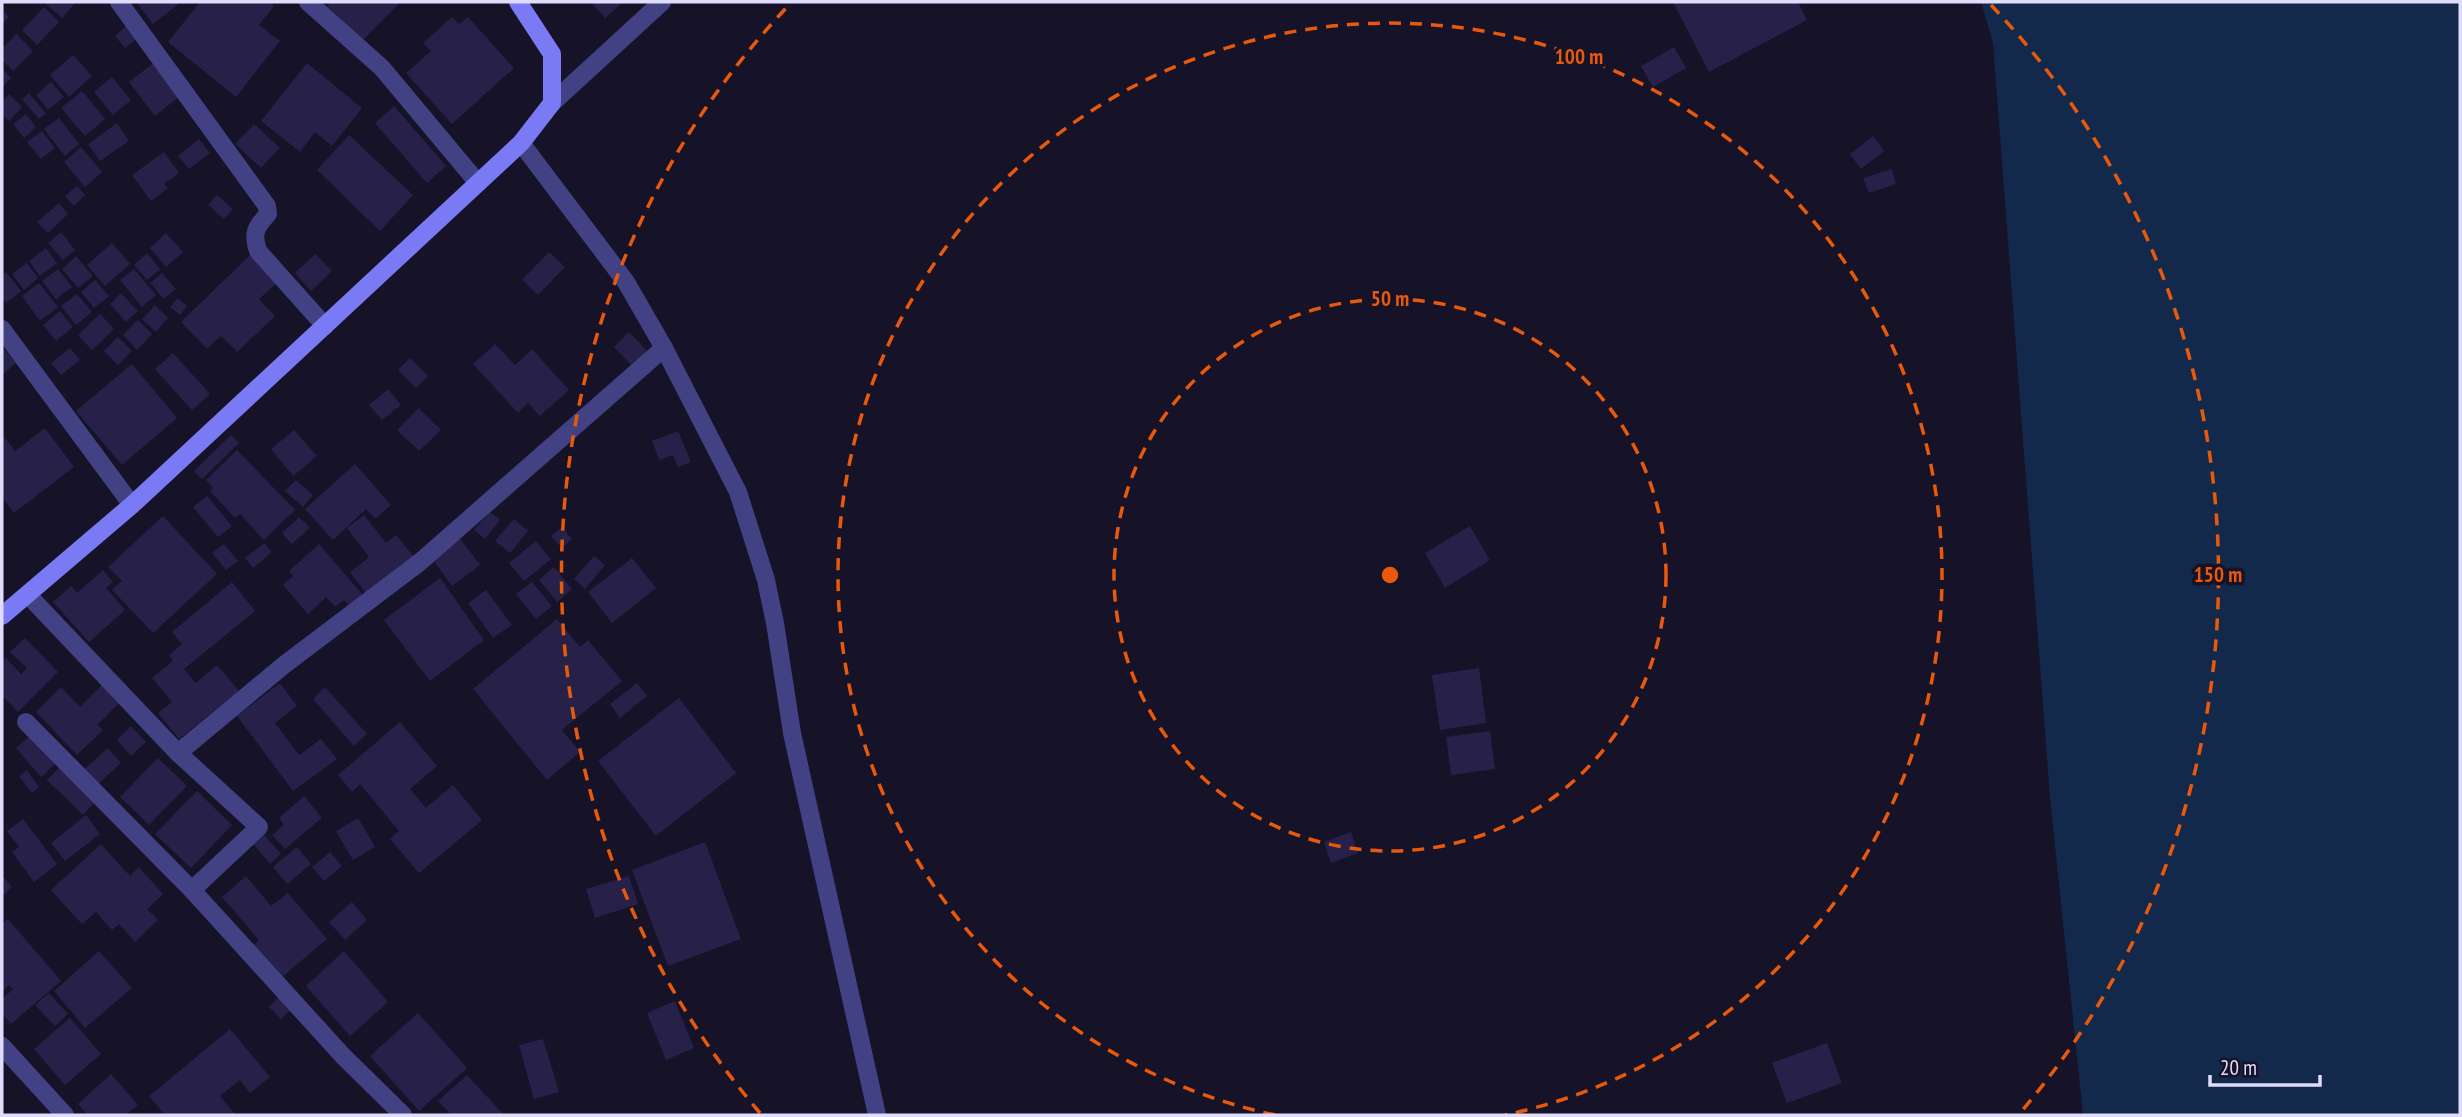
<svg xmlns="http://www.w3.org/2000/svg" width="2462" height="1117" viewBox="0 0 2462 1117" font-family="'PT Sans Narrow',sans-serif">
<rect width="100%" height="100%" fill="#161228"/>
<path fill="#13294c" d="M1981 2H2460V1115H2083L2050 797 1993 43Z"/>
<g fill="#272048">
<path d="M43 2H76L62 18Z"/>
<path d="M136 2H181L153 24Z"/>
<path d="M200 2H269L274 6 259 25 280 41 236 97 168 42Z"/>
<path d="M331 2H401L362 41 327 6Z"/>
<path d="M591 2H623L605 18Z"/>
<path d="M1673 2H1798L1807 20 1709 72Z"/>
<path d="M44 7 59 22 37 45 22 30Z"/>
<path d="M2 9 9 17 2 24Z"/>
<path d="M452 17 459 24 468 17 514 68 452 124 406 73 431 51 423 43Z"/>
<path d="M127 25 138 38 125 48 115 36Z"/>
<path d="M16 34 33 51 13 71 2 60V49Z"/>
<path d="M1674 47 1686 68 1653 87 1641 66Z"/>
<path d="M73 55 92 76 69 97 50 75Z"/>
<path d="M156 61 181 95 155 116 129 82Z"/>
<path d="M307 63 362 108 332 146 315 132 300 152 261 121Z"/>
<path d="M4 70 11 78 2 87V72Z"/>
<path d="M112 77 131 100 113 115 94 92Z"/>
<path d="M51 82 64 97 48 110 36 95Z"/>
<path d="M82 91 105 119 85 136 61 108Z"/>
<path d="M29 93 46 114 39 119 22 99Z"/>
<path d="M9 94 22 107 9 121 2 115V102Z"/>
<path d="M394 106 446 166 427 183 375 123Z"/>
<path d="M26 114 36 127 24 138 13 124Z"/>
<path d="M59 118 79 144 65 156 44 129Z"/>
<path d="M117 123 129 141 100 161 88 144Z"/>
<path d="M254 124 280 148 261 168 235 144Z"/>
<path d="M42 131 55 148 41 159 27 142Z"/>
<path d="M349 135 413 195 380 231 317 170Z"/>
<path d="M1873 136 1884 151 1861 169 1850 154Z"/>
<path d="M199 139 210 153 189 169 178 156Z"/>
<path d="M81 147 102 172 85 187 64 162Z"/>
<path d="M164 152 179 173 164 184 168 188 151 201 132 175Z"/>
<path d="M1892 169 1896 184 1869 193 1863 178Z"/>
<path d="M77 186 85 195 74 206 65 196Z"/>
<path d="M217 195 233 209 224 219 208 205Z"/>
<path d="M59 203 68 214 48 233 37 222Z"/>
<path d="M61 232 75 250 63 260 48 243Z"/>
<path d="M166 233 183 252 166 267 150 248Z"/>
<path d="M112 243 130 264 105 286 87 265Z"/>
<path d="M46 248 57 263 40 276 29 261Z"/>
<path d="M549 252 565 267 538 295 522 280Z"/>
<path d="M147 253 160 269 147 280 134 265Z"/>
<path d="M251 254 278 282 259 299 275 316 237 352 221 336 207 349 181 322Z"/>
<path d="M315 254 332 271 311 291 295 273Z"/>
<path d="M76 256 93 276 78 288 62 269Z"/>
<path d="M27 263 38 278 24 290 12 274Z"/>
<path d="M58 269 72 287 56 299 42 281Z"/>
<path d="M134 269 156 295 142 307 120 280Z"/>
<path d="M6 272 21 291 6 303 2 298V276Z"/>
<path d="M162 273 176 289 164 299 150 283Z"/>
<path d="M95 280 109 296 94 308 81 292Z"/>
<path d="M39 283 58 307 40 321 22 296Z"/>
<path d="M121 293 138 311 126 322 110 304Z"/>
<path d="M77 294 92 312 76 325 61 306Z"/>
<path d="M178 298 187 306 180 315 170 307Z"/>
<path d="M155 305 168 318 156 332 142 319Z"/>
<path d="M60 311 73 327 56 341 43 325Z"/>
<path d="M100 314 114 329 92 350 78 335Z"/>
<path d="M138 320 152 334 137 350 123 335Z"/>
<path d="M629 332 647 351 632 366 614 347Z"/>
<path d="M118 337 132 351 118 365 104 351Z"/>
<path d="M495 344 515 365 532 349 569 390 540 416 528 403 518 413 473 364Z"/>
<path d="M2 347 16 363 2 375Z"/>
<path d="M70 348 80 360 61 375 51 363Z"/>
<path d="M173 353 210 394 192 410 155 369Z"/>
<path d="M410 358 428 376 416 388 398 370Z"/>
<path d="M132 364 177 418 122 465 76 411Z"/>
<path d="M388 389 401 405 382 420 369 405Z"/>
<path d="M419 408 441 430 419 451 397 430Z"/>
<path d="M45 428 74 467 14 513 2 497V434L15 451Z"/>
<path d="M294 430 317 456 293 476 271 449Z"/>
<path d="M678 431 691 462 678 467 673 455 659 460 652 441Z"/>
<path d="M231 435 239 443 202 479 194 471Z"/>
<path d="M237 450 295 510 264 540 240 514 235 518 210 491 213 488 206 480Z"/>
<path d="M355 464 391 505 375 519 366 509 333 540 305 509Z"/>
<path d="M296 480 313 495 303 507 285 491Z"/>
<path d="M207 496 232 526 218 537 193 507Z"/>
<path d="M490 512 500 520 485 539 474 530Z"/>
<path d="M364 515 386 543 396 535 415 558 368 596 350 572 369 557 347 528Z"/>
<path d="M163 516 217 574 153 633 112 590 122 581 108 567Z"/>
<path d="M299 517 310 528 292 544 282 533Z"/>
<path d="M514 519 528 531 510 553 495 541Z"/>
<path d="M1470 526 1490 560 1445 588 1425 553Z"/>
<path d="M562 527 572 539 562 548 551 536Z"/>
<path d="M459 537 480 565 452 586 431 557Z"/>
<path d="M536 541 551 559 524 581 509 563Z"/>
<path d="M264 543 272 552 253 568 245 558Z"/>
<path d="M224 544 238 561 226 570 212 553Z"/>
<path d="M319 544 362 594 350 606 344 600 335 607 326 597 308 614 283 585 293 576 289 571Z"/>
<path d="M594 556 605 565 585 589 574 579Z"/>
<path d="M632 558 656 588 612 623 588 592Z"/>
<path d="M554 567 572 589 557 602 539 580Z"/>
<path d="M103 570 113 582 106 588 125 610 89 642 53 602 71 586 77 593Z"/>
<path d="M440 578 484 640 430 681 384 620Z"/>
<path d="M232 582 255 611 184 669 196 683 217 665 239 691 179 739 158 713 172 702 152 678 173 661 169 655 182 644 172 632Z"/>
<path d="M532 582 552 606 536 619 516 594Z"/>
<path d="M486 590 512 625 493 638 468 603Z"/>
<path d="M557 619 580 647 588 640 622 681 562 730 580 752 547 780 473 689Z"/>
<path d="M25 638 58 672 18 712 2 695V662L6 658 21 674 27 668 10 652Z"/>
<path d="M1479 668 1486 723 1440 730 1432 675Z"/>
<path d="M280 683 297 706 275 723 299 755 321 739 337 759 293 791 237 716Z"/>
<path d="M637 683 647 696 620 718 610 704Z"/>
<path d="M102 685 119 703 97 725 103 730 77 755 36 712 61 687 80 707Z"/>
<path d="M325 687 367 734 354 746 313 699Z"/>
<path d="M679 698 736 773 656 836 598 761Z"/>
<path d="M400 722 437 766 410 789 426 808 453 785 482 820 419 873 390 839 399 831 360 784 352 792 338 775Z"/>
<path d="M131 726 146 742 131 756 117 740Z"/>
<path d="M1490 731 1495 769 1451 775 1446 737Z"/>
<path d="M30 736 55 764 41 777 16 748Z"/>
<path d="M108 748 121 763 96 786 82 771Z"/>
<path d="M158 758 187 786 149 825 120 797Z"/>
<path d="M62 765 97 800 83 815 47 780Z"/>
<path d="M27 770 39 787 32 793 19 776Z"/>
<path d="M197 791 232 825 191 868 155 834Z"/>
<path d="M304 796 322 818 285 849 272 835 284 825 279 818Z"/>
<path d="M86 815 100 834 65 861 51 843Z"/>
<path d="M358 818 375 847 353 860 336 831Z"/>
<path d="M23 819 57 864 34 882 12 852 19 847 7 831Z"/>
<path d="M262 832 281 854 270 864 251 841Z"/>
<path d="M1351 832 1358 853 1331 863 1324 842Z"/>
<path d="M705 842 741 939 668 966 632 870Z"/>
<path d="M101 844 130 876 139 867 163 894 147 909 158 920 135 942 119 924 112 930 96 912 82 924 51 890Z"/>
<path d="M297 847 311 864 287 884 273 867Z"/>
<path d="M330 852 342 866 324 881 312 867Z"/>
<path d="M2 875 12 887 2 897Z"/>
<path d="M246 876 271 906 288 893 327 939 281 978 253 945 259 940 222 897Z"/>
<path d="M629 876 638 904 595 918 586 889Z"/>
<path d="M352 902 367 920 345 940 329 922Z"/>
<path d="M8 919 61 981 11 1024 2 1014V999L13 989 9 985 2 992V924Z"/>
<path d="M99 951 132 988 85 1028 54 991Z"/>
<path d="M344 951 388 1002 350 1036 306 986Z"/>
<path d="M49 993 68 1014 55 1026 35 1005Z"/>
<path d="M283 993 295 1006 281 1019 269 1007Z"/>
<path d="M675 1001 694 1048 666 1060 647 1013Z"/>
<path d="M418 1013 467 1068 419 1111 370 1056Z"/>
<path d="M70 1018 101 1054 65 1085 34 1049Z"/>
<path d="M230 1029 270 1077 250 1093 240 1080 220 1096 236 1115H165L149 1096Z"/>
<path d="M543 1039 559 1092 534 1099 519 1045Z"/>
<path d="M1827 1043 1842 1083 1787 1103 1772 1063Z"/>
<path d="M111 1074 138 1105 126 1115H87L78 1104Z"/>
<path d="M467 1075 504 1115H451L438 1101Z"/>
</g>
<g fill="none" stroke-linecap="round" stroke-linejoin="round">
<g stroke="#424184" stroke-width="18">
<path d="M119 2 267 206 268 214C256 227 252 233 258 251L325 326"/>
<path d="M308 2 382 68 478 183"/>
<path d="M552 103 662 2"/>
<path d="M521 143 626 282 664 348 738 492 766 580 775 623 792 733 877 1115"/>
<path d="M2 329 132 505"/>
<path d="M28 595 178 753 259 827 192 890"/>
<path d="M26 722 192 890 343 1056 403 1115"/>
<path d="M178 753 284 665 420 562 664 348"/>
<path d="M2 1046 65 1115"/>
</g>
<path stroke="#7b7af5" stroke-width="18" d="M2 616 132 505 521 143 552 103V54L518 2"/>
</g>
<g fill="none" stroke="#e8590c" stroke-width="3.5" stroke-dasharray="12 9">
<circle cx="1390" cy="575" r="276"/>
<path d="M1275 1115A552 552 0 1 1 1505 1115"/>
<path d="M760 1113A828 828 0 0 1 789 5M1991 5A828 828 0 0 1 2020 1113"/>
</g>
<circle cx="1390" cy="575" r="10" fill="#e8590c" stroke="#161228" stroke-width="3.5"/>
<g font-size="21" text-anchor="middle" font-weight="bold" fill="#e8590c" stroke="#161228" stroke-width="7" stroke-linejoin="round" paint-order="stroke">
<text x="1579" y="64">100 m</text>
<text x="1390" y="306">50 m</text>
<text x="2218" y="582">150 m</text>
</g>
<rect width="2462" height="1117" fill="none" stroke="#dfdcfc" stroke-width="7"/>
<path d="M2210 1075v10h110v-10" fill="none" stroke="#dfdcfc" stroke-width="3.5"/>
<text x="2220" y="1075" font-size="21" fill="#dfdcfc" stroke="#161228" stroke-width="5" paint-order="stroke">20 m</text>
</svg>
